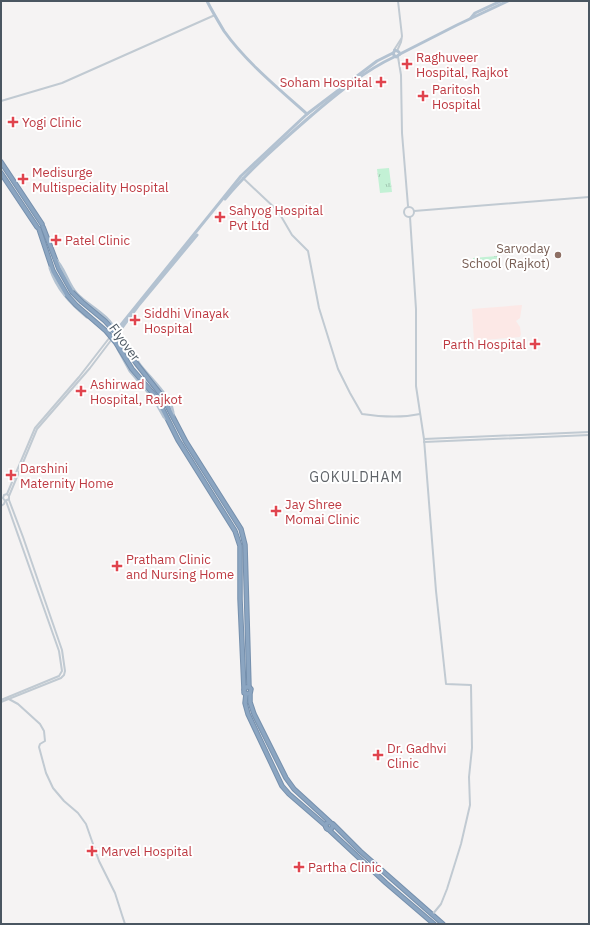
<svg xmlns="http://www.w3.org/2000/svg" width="590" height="925" viewBox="0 0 590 925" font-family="'IBM Plex Sans',sans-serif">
<defs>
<pattern id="park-tufts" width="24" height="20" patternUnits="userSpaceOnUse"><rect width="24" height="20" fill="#c3f1d5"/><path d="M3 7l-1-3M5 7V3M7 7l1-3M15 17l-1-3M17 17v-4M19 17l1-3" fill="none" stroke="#a0c6b0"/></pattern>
</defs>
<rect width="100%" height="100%" fill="#f5f3f3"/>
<path fill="#fce8e6" d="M522 305 520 318 516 321 520 327 521 334 520 337 474 341 472 309Z"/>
<g fill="url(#park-tufts)">
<path d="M389 168 392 192 380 193 377 169Z"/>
<path d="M497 256 499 262 474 265 473 258Z"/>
</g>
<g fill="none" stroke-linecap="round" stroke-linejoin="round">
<defs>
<g id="highway">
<path d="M1 162 42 224"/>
<path d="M1 173 37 227"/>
<path d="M43 227 59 269 72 292"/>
<path d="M39 229 53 271 67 295"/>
<path d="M162 396 186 442 241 529 245 545 249 687"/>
<path d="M157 398 178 440 235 531 240 546V599L244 689"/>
<path d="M246 694 245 703 248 714 282 786 289 794 326 826"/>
<path d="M250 694 244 693V690L246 687H249L251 689 250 694V702L254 714 286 778 294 789 330 822"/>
<circle cx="329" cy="826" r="3.5"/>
<path d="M333 824 360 851 443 924"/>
<path d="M327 828 386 883 434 924"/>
</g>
</defs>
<use href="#highway" stroke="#7690ad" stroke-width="5.5"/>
<g stroke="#c1cad2" stroke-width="2">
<path d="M394 50 401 39"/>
<path d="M397 51 401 42 402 36 398 1"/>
<path d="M398 57 401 75 402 133 408 206"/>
<path d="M1 101 62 83 215 15"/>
<path d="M243 178 278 211 292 235 308 251 319 308 338 369 350 393 362 414C382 417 401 418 420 414"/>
<circle cx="409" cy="212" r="5"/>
<path d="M414 211 589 197"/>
<path d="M410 217 416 309V386L424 439 436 591 446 684 471 685 472 748 469 777 470 805 461 844 447 889 441 904 432 915"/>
<path d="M424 439 589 432"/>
<path d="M424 442 589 435"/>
<path d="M7 494 35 428 79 377 110 337"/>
<path d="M9 496 37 429 90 368 112 339"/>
<path d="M1 506 4 504 5 501 9 499V496L7 494 4 495 3 498 5 501"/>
<path d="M7 698 18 704 40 724 44 731 45 741 40 744 39 747 46 773 53 788 64 801 78 813 86 824 99 861 115 893 122 915 125 924"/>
<path d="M1 700 59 676 62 671 59 651 6 501"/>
<path d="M1 702 61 678 64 675 65 671 62 650 23 537 9 500"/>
</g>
<g stroke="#b3c2d1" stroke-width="3">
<path d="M207 1C212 11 218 21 224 31 246 62 279 89 307 114"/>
<path d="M471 18 475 13 501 1"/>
<path d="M399 52 395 50 393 54 396 57 400 54"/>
<path d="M400 54 457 25 508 1"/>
<path d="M225 199C251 168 282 141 312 115 337 94 364 71 394 57"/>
<path d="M55 259C64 266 68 285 77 294 87 305 111 316 115 331"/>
<path d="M50 268C57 289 70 303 87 317"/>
<circle cx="114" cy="335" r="4.5"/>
<path d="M116 331 241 176 307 114 377 61 393 53"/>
<path d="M118 333 138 306 197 235"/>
<path d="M118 334 121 336C127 345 132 354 138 362 147 376 175 399 173 416"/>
<path d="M118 349 130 371 154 399 164 417 167 419"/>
</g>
<use href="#highway" stroke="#8ba5c1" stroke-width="3.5"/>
<defs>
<g id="highway-bridge">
<path d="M72 292 82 302 105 321 115 332 136 363 162 396"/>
<path d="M67 295 76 305 106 331 116 343 132 369 157 398"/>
</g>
</defs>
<use href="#highway-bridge" stroke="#7690ad" stroke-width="5.5" stroke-linecap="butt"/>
<use href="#highway-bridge" stroke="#8ba5c1" stroke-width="3.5"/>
</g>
<g fill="#e0444e" stroke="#fff" stroke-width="1.5">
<path d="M405 58h4v4h4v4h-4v4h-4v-4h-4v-4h4z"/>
<path d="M379 76h4v4h4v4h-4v4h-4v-4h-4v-4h4z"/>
<path d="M421 90h4v4h4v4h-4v4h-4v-4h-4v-4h4z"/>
<path d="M11 116h4v4h4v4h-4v4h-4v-4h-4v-4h4z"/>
<path d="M21 173h4v4h4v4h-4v4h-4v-4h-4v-4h4z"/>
<path d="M218 211h4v4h4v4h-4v4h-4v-4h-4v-4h4z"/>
<path d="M54 234h4v4h4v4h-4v4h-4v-4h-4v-4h4z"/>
<path d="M133 314h4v4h4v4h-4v4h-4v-4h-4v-4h4z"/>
<path d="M533 338h4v4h4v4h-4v4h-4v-4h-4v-4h4z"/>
<path d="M79 385h4v4h4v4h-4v4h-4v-4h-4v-4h4z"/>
<path d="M9 469h4v4h4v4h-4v4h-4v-4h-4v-4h4z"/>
<path d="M274 505h4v4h4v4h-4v4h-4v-4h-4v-4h4z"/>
<path d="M115 560h4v4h4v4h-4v4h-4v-4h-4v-4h4z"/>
<path d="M376 749h4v4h4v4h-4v4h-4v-4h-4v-4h4z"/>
<path d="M90 845h4v4h4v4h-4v4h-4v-4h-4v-4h4z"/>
<path d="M297 861h4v4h4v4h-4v4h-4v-4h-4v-4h4z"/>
</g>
<circle fill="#8d6e63" stroke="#fff" stroke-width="1.5" cx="558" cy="255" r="4"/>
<g text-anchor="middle" stroke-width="4" stroke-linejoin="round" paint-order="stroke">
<g font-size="13" fill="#be3a42" stroke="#fff" text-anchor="start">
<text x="416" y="62">Raghuveer<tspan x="416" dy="15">Hospital, Rajkot</tspan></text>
<text x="372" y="87" text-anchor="end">Soham Hospital</text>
<text x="432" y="94">Paritosh<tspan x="432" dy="15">Hospital</tspan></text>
<text x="22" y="127">Yogi Clinic</text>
<text x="32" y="177">Medisurge<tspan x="32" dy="15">Multispeciality Hospital</tspan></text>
<text x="229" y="215">Sahyog Hospital<tspan x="229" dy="15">Pvt Ltd</tspan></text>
<text x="65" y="245">Patel Clinic</text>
<text x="144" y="318">Siddhi Vinayak<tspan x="144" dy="15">Hospital</tspan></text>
<text x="526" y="349" text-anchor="end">Parth Hospital</text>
<text x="90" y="389">Ashirwad<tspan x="90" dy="15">Hospital, Rajkot</tspan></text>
<text x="20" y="473">Darshini<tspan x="20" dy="15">Maternity Home</tspan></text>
<text x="285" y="509">Jay Shree<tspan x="285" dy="15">Momai Clinic</tspan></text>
<text x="126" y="564">Pratham Clinic<tspan x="126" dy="15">and Nursing Home</tspan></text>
<text x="387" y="753">Dr. Gadhvi<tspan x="387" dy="15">Clinic</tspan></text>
<text x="101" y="856">Marvel Hospital</text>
<text x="308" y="872">Partha Clinic</text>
</g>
<g font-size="13" fill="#785e54" stroke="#fff" text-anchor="end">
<text x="550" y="253">Sarvoday<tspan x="550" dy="15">School (Rajkot)</tspan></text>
</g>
<g font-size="13" fill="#4a5661" stroke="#fff">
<text transform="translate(125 342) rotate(54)" y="5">Flyover</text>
</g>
<g font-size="14" letter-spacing="1" fill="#5f6368" stroke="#fff">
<text x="356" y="482">GOKULDHAM</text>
</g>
</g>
<rect width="590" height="925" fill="none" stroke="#4a5661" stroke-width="4"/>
</svg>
